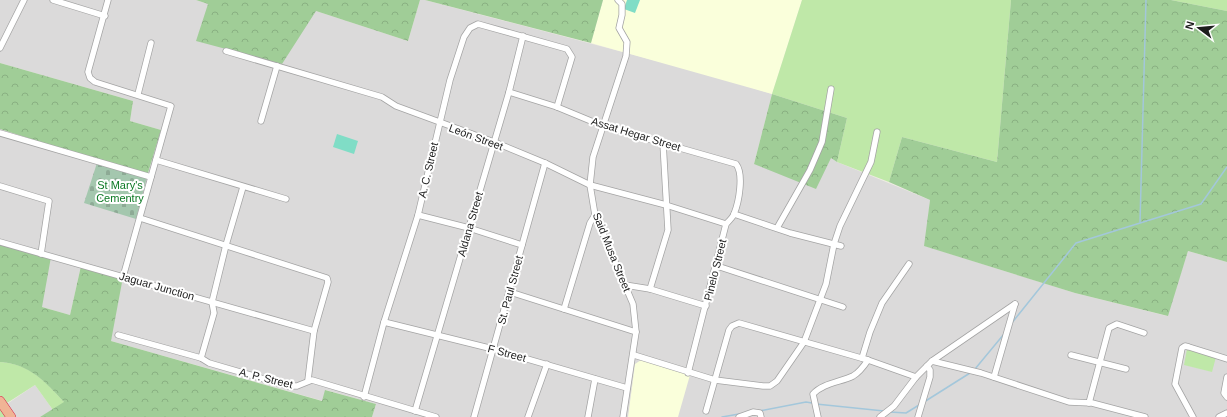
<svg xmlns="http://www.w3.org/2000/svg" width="1227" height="417" viewBox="0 0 1227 417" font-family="Arial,sans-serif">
<defs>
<pattern id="forest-crowns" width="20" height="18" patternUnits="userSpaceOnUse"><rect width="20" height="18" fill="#a0cd97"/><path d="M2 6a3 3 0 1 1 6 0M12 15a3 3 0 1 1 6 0" fill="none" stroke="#89b082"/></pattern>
<pattern id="cemetery-stones" width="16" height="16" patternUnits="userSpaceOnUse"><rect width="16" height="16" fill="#a4c7ae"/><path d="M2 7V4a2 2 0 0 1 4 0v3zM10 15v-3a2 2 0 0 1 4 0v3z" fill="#8daa95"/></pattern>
</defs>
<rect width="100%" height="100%" fill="#eeece2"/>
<g fill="#dbdada">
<path d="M0 0H196L208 4 316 11 408 41 420 0H425L725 79 772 94 754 164 831 158 837 162 930 200 925 246 1075 293 1167 316 1188 251 1227 262V417H372L376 404 326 390 323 401 111 341 81 266 70 315 42 307 0 244V129L146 176 161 130 130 121 133 101 0 63Z"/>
<path d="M35 385 53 410 40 417H15L7 404Z"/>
</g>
<g fill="#faffdb">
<path d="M603 0H802L772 94 591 43Z"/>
<path d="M641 360 690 375 678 417H628L635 364Z"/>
</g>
<g fill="#bfe8a8">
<path d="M802 0H1011L997 162 902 137 889 182 837 162 847 118 772 94Z"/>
<path d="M1171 0H1227V11Z"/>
<path d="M1187 349 1216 357 1212 372 1184 365Z"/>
<path d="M0 362C31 364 45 382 65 403L53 410 35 385 7 403 15 417H0Z"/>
</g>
<g fill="url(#forest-crowns)">
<path d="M196 0H420L408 41 316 11 282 64 196 41 208 4Z"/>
<path d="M425 0H603L591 43Z"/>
<path d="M1011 0H1171L1227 11V262L1188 251 1168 316 1075 293 924 246 930 200 889 182 902 137 997 162Z"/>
<path d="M0 63 133 101 130 121 161 130 147 176 0 129Z"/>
<path d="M772 94 847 118 837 162 831 158 816 189 754 164Z"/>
<path d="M0 244 51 257 42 307 70 315 81 266 123 277 111 341 322 401 325 390 376 404 372 417H40L64 402C45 382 30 364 0 362Z"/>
</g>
<path fill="url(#cemetery-stones)" d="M97 163 147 177 136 219 84 203Z"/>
<g fill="#80ddc6">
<path d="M627 0H640L635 13 624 9Z"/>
<path d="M337 134 358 141 354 154 333 147Z"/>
</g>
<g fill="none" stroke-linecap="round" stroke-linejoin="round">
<g stroke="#a3c7db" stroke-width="1.5">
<path d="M1140 222 1146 0"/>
<path d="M1011 324 1076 243 1201 204 1227 167"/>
<path d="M975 369 1004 334"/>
<path d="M924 402 970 373"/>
<path d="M816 404 884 411"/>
<path d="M759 411 806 402 812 403"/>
<path d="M890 412 906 413 919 405"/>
<path d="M722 417 739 414"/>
</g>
<defs>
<g id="minor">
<path d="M53 0 105 16"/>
<path d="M108 0 88 72 90 78 95 82 171 106 123 277"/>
<path d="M618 0 622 4V15L619 28 627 42 626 56 593 157 590 185 595 215 633 304 636 332 623 417"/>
<path d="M0 48 24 0"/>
<path d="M226 51 382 97 396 106 494 142 545 163 590 185 666 205 726 224"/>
<path d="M509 92 557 107 603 126 736 164C744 174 739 202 734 214 733 217 729 221 726 224L688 373"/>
<path d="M138 94 151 43"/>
<path d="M261 121 277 66"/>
<path d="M0 133 151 177"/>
<path d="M156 160 286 199"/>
<path d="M0 186 49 201 41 254"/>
<path d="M734 214 790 233 841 246"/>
<path d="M418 215 469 228 522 245"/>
<path d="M140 218 327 278 328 282 314 331 308 380"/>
<path d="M777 228 810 170 822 142 831 89"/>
<path d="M0 242 314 331"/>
<path d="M717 266 843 307"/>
<path d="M625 285 650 289 706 306"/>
<path d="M650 289 668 230 663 143"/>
<path d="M510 292 636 332"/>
<path d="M564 309 590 223 595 215"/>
<path d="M384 322 493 349 627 388"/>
<path d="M118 335 201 358 209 363 288 386H297L312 380 436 417"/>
<path d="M634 355 715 380 763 386H770L777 381 804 342 826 284 834 244 840 226 871 162 877 132"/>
<path d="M1071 355 1126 369"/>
<path d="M201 358 214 313 212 302 226 245 243 187"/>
<path d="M862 358 870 332 882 303 909 264"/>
<path d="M932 361 981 373 1069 402 1092 403 1145 417"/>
<path d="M994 377 1015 304"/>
<path d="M1227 377 1224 393 1227 397"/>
<path d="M364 397 384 322 418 215 450 80 464 37 470 28 478 24 567 49 572 57 557 107"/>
<path d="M1089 403 1109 328 1117 324 1144 333"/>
<path d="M415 411 509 92 523 36"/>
<path d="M706 411 729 330 732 326 739 323 868 360 916 377"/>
<path d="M474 417 545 163"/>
<path d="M528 417 547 364"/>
<path d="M588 417 595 379"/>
<path d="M739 417 753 412 760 413 761 417"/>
<path d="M818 417 813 394C823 383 841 382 853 376 860 372 864 366 868 360"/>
<path d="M880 417 894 406 916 377 932 361 1015 304"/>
<path d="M918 417 930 377V370L927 366"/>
<path d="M1193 417 1175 384 1182 348 1185 346 1189 347 1227 359"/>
<path d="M1219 417 1227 413"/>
</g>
<path id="trunk" d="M0 401 11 417"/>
</defs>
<use href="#minor" stroke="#a4a4a4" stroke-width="7"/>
<use href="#trunk" stroke="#d6254a" stroke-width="10"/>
<use href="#minor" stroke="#fff" stroke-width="5.5"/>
<use href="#trunk" stroke="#f0b495" stroke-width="9"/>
</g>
<g text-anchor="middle" stroke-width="4" stroke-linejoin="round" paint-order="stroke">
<g font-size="11" fill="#1d1d1d" stroke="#fff">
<text transform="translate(636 134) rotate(17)" y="4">Assat Hegar Street</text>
<text transform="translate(476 137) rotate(20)" y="4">León Street</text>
<text transform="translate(428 170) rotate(-77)" y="4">A. C. Street</text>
<text transform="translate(470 224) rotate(-74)" y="4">Aldana Street</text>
<text transform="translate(612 252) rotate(68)" y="4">Said Musa Street</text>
<text transform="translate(715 270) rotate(-76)" y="4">Pinelo Street</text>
<text transform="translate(157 286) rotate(16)" y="4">Jaguar Junction</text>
<text transform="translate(510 290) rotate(-75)" y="4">St. Paul Street</text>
<text transform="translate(507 353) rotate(15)" y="4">F Street</text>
<text transform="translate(266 378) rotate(14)" y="4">A. P. Street</text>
</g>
<g font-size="11" fill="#0c7924" stroke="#fff">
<text x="120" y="189">St Mary's<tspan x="120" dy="13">Cementry</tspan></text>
</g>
</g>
<g transform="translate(1199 28) rotate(286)" stroke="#ffffff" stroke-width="3" paint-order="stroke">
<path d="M0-3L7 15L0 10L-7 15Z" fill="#1d1d1d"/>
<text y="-6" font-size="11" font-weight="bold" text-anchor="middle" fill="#1d1d1d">N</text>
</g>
</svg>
